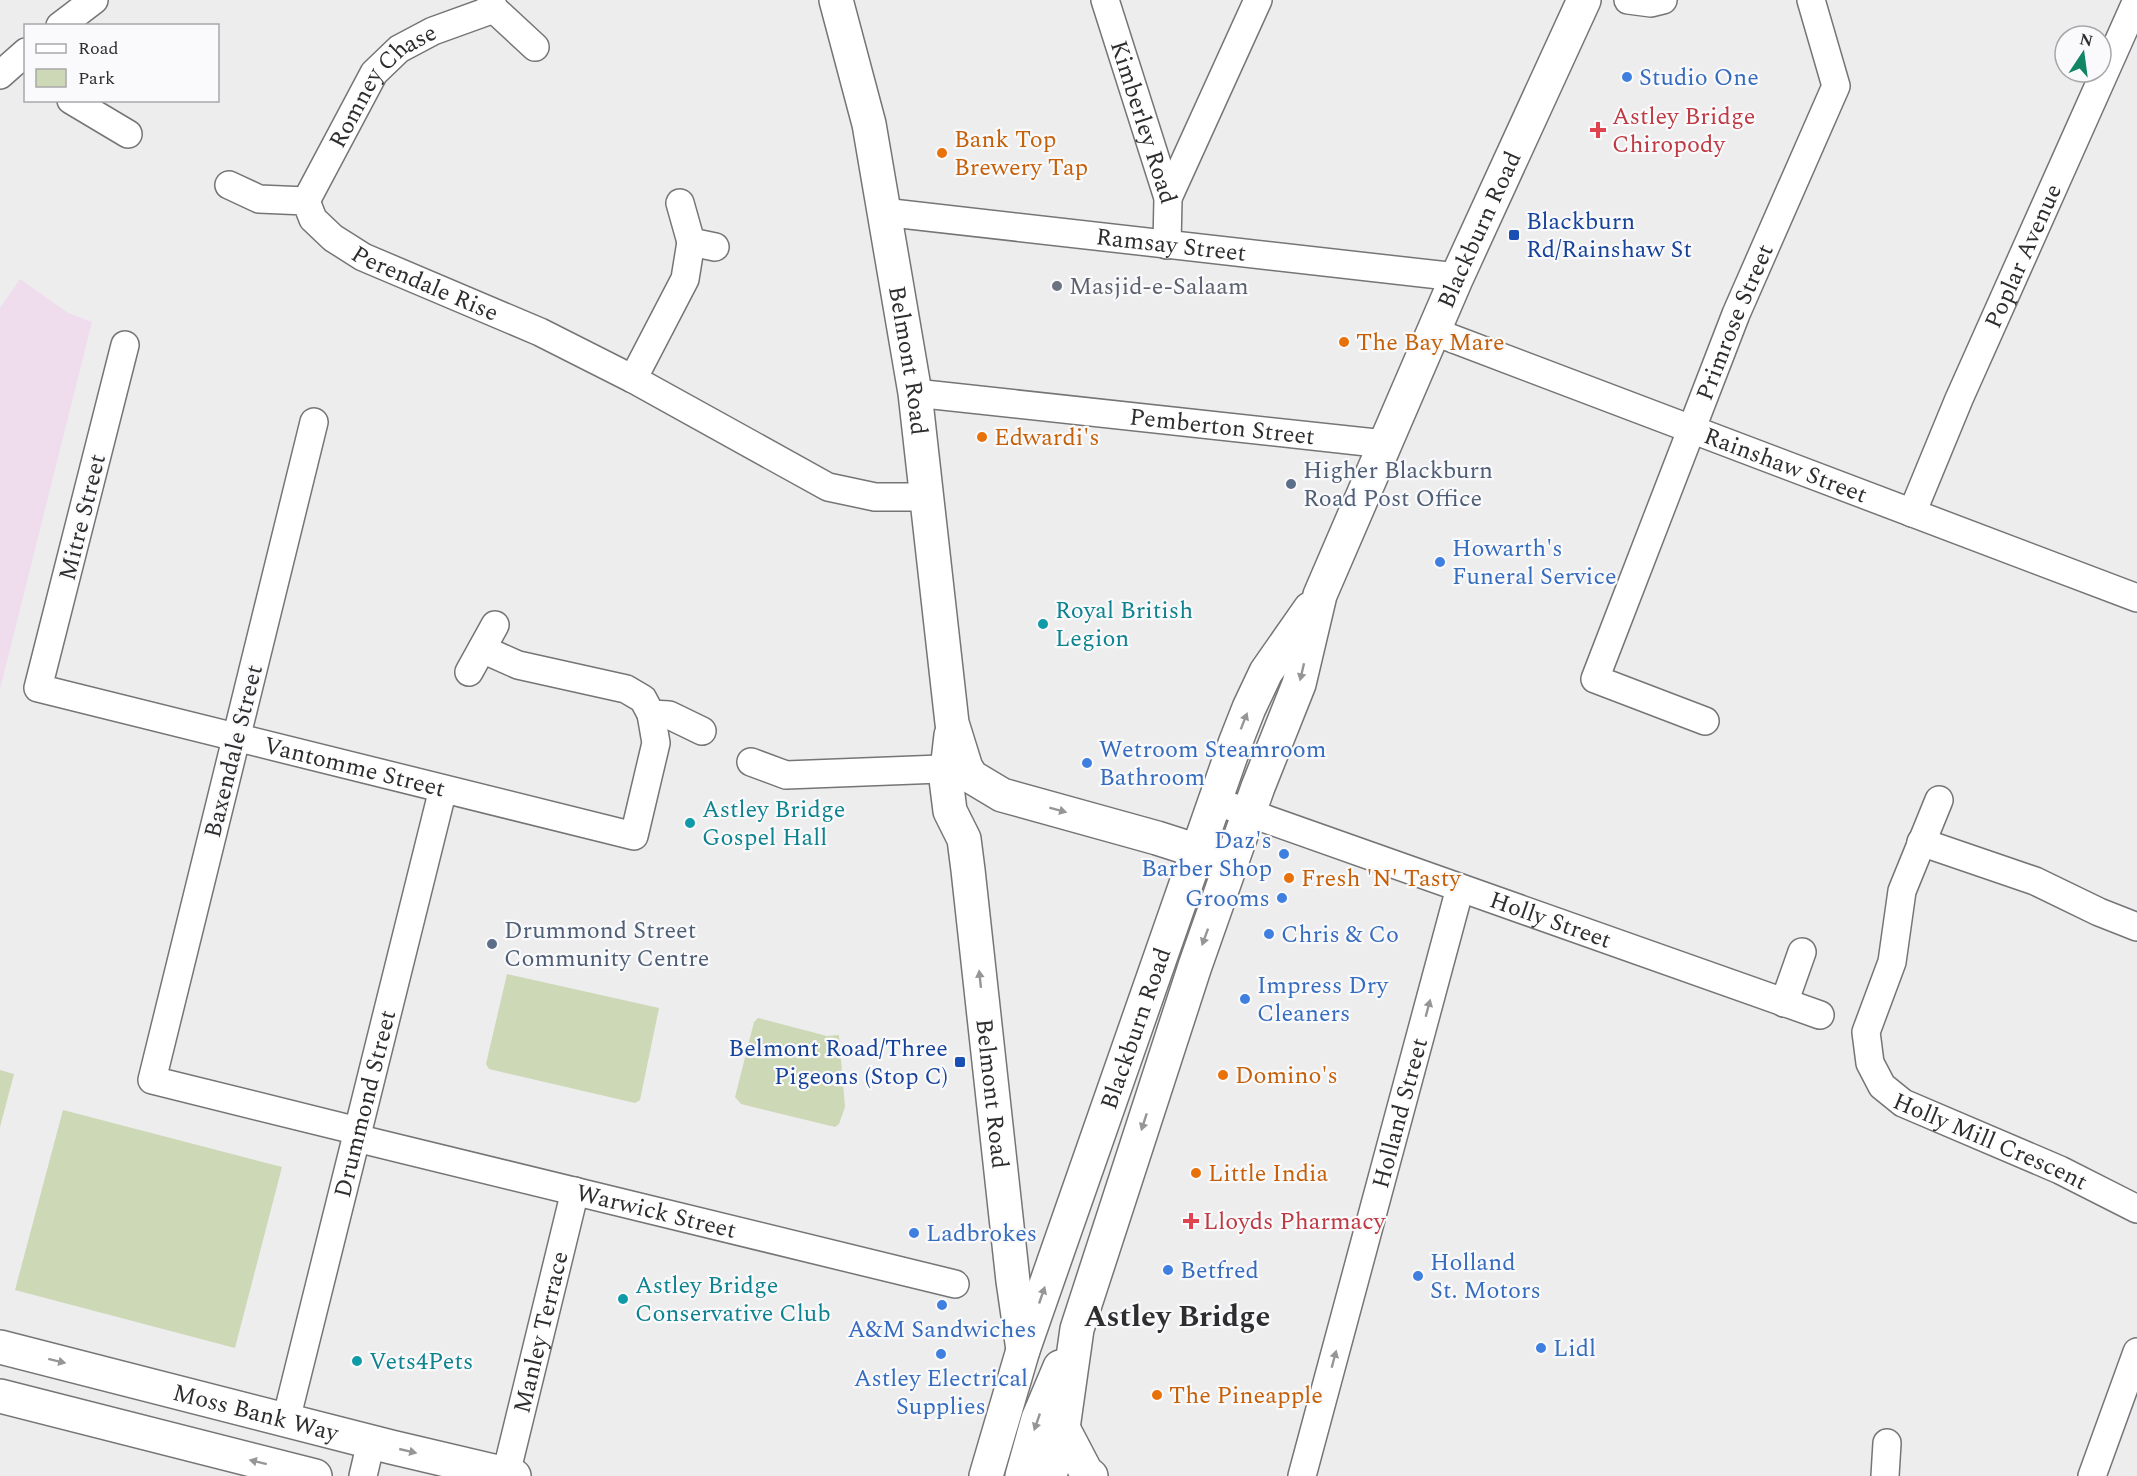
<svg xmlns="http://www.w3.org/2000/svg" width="2137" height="1476" viewBox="0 0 2137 1476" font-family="Spectral,serif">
<rect width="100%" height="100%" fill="#ededee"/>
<path fill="#efdded" d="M20 279 68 313 92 322 0 689V308Z"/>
<g fill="#cdd8b6">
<path d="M507 974 659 1008 640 1100 635 1103 489 1069 486 1064Z"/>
<path d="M758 1018 827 1036 839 1035 845 1107 839 1124 835 1127 741 1104 735 1097 754 1022Z"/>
<path d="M0 1070 14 1074 0 1127Z"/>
<path d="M63 1110 282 1167 235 1348 15 1290Z"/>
</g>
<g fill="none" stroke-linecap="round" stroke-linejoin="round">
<defs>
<g id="minor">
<path d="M491 0 494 9 535 47"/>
<path id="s1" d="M1105 0 1168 198 1167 245"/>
<path d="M1628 0 1651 3 1663 0"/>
<path d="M60 26 94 0"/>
<path d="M0 75 26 52"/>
<path d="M71 100 128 134"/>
<path id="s2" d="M229 185 259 199 306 201 313 219 333 238 363 257 540 332 633 379 828 487 875 497H928"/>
<path d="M1168 198 1258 0"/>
<path id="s3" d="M306 201 374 73 399 49 433 31 494 9"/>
<path d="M680 203 691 242 715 247"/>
<path id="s4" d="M883 212 1457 277"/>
<path id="s5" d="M1435 332 2137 598"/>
<path id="s6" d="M125 345 38 688 634 836 656 743 651 714"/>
<path d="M633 379 685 279 691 242"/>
<path id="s7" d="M915 393 1385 444"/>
<path d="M314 422 152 1080 358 1131"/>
<path id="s8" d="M1912 513 1959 399 2137 0"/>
<path d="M482 649 518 665 626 689 643 699 651 714 669 715 702 731"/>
<path d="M469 672 495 625"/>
<path id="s9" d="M1705 721 1595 679 1736 314 1836 86 1811 0"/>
<path d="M751 762 786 775 966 768"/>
<path id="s10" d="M1939 800 1902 891 1892 962 1866 1032 1870 1063 1882 1086 1903 1103 2060 1170 2137 1209"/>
<path id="s11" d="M1215 801 1820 1015"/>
<path d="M1921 842 2035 881 2099 912 2137 927"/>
<path d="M1784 1003 1802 952"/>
<path id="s12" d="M356 1138 955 1284"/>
<path id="s13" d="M286 1420 443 789"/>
<path id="s14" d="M506 1474 575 1191"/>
<path d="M363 1476 371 1442"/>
<path id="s15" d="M1302 1476 1460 888"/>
<path d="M1885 1476 1887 1443"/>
<path d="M2092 1476 2137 1352"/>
</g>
<g id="primary">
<path id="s16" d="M836 0 869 124 915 393 952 723 966 768 972 777 1002 795 1157 838 1232 862"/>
<path id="s17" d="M951 735 946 779 950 811 964 839 968 870 1013 1281 1023 1350"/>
</g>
<g id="trunk">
<path id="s18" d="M0 1347 391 1447 514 1476"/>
<path d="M0 1396 315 1476"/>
<path d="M1063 1428 1086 1472 1091 1476"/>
<path id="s19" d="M986 1476 1023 1350 1236 741 1249 708 1266 672 1310 609"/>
<path d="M1022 1476 1038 1419 1060 1367"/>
<path id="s20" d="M1050 1476 1063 1428 1077 1329 1195 966 1258 787 1299 684 1320 595 1457 277 1584 0"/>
</g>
</defs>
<use href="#minor" stroke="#757577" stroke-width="30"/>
<use href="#primary" stroke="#757577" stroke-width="36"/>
<use href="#trunk" stroke="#757577" stroke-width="36"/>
<use href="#minor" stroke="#fff" stroke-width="27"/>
<use href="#primary" stroke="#fff" stroke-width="33"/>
<use href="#trunk" stroke="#fff" stroke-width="33"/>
</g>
<defs><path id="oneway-solid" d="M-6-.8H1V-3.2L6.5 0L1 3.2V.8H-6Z" transform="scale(1.5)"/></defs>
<g fill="#969696">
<use href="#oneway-solid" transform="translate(1302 672) rotate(103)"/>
<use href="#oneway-solid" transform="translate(1244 721) rotate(-69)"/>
<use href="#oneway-solid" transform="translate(1058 810) rotate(15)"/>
<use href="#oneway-solid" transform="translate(1205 937) rotate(110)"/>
<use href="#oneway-solid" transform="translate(980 979) rotate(-96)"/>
<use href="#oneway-solid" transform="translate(1428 1008) rotate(-75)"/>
<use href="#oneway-solid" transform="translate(1144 1122) rotate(108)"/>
<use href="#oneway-solid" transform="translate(1042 1295) rotate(-71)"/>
<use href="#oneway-solid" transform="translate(1334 1359) rotate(-75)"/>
<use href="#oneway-solid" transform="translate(57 1361) rotate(14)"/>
<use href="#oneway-solid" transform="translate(1037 1422) rotate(109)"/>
<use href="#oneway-solid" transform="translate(408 1451) rotate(13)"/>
<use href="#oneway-solid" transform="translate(258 1462) rotate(-166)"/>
</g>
<g fill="#3f7fe0" stroke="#fafafc" stroke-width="2">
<circle cx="1627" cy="77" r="6"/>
<circle cx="1440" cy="562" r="6"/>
<circle cx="1087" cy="763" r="6"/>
<circle cx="1284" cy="854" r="6"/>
<circle cx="1282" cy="898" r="6"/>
<circle cx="1269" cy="934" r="6"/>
<circle cx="1245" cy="999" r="6"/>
<circle cx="914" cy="1233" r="6"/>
<circle cx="1168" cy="1270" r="6"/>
<circle cx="1418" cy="1276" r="6"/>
<circle cx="942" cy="1305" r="6"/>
<circle cx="1541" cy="1348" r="6"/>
<circle cx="941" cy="1354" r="6"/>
</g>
<g fill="#e0444e" stroke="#fafafc" stroke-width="2">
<path d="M1595 121h6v6h6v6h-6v6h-6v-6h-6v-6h6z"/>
<path d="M1188 1212h6v6h6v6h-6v6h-6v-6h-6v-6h6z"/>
</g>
<g fill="#e8710a" stroke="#fafafc" stroke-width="2">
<circle cx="942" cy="153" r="6"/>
<circle cx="1344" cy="342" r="6"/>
<circle cx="982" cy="437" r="6"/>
<circle cx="1289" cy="878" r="6"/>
<circle cx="1223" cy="1075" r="6"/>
<circle cx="1196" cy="1173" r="6"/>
<circle cx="1157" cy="1395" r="6"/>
</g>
<g fill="#1a4fb4" stroke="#fafafc" stroke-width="2">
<rect x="1508" y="229" width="12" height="12" rx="3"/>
<rect x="954" y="1056" width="12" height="12" rx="3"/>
</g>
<circle fill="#6b7280" stroke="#fafafc" stroke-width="2" cx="1057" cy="286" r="6"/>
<g fill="#5c6f8a" stroke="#fafafc" stroke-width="2">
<circle cx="1291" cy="484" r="6"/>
<circle cx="492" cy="944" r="6"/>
</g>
<g fill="#0f9aa8" stroke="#fafafc" stroke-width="2">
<circle cx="1043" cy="624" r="6"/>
<circle cx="690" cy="823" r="6"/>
<circle cx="623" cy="1299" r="6"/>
<circle cx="357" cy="1361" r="6"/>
</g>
<g text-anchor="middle" stroke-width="4.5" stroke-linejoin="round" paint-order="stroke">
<g font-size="24" fill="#366cbe" stroke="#fafafc" text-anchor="start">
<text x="1639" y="85">Studio One</text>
<text x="1452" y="556">Howarth's<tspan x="1452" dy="28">Funeral Service</tspan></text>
<text x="1099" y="757">Wetroom Steamroom<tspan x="1099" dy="28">Bathroom</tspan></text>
<text x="1272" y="848" text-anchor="end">Daz's<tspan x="1272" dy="28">Barber Shop</tspan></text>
<text x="1270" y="906" text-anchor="end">Grooms</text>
<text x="1281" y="942">Chris &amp; Co</text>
<text x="1257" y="993">Impress Dry<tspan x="1257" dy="28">Cleaners</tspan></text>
<text x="926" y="1241">Ladbrokes</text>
<text x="1430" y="1270">Holland<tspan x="1430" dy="28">St. Motors</tspan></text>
<text x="1180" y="1278">Betfred</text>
<text x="942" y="1337" text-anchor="middle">A&amp;M Sandwiches</text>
<text x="1553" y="1356">Lidl</text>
<text x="941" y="1386" text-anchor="middle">Astley Electrical<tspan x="941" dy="28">Supplies</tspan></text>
</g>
<g font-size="24" fill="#2e2e2e" stroke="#fafafc">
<text dy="8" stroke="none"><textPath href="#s3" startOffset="141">Romney Chase</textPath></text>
<text dy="8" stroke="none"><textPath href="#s1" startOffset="128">Kimberley Road</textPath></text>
<text dy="8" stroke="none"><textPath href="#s20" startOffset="1322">Blackburn Road</textPath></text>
<text dy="8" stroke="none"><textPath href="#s4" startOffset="290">Ramsay Street</textPath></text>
<text dy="8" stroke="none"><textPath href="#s8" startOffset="280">Poplar Avenue</textPath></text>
<text dy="8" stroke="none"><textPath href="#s2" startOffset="230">Perendale Rise</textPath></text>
<text dy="8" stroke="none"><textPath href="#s9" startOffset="501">Primrose Street</textPath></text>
<text dy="8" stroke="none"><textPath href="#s16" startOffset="368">Belmont Road</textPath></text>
<text dy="8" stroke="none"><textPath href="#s7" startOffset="309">Pemberton Street</textPath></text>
<text dy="8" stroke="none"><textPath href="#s5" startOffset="375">Rainshaw Street</textPath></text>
<text transform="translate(82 517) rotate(-76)" y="8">Mitre Street</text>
<text transform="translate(233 751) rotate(-76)" y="8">Baxendale Street</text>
<text dy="8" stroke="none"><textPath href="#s6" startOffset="680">Vantomme Street</textPath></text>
<text dy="8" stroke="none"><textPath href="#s11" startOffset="356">Holly Street</textPath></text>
<text dy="8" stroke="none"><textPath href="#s19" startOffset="472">Blackburn Road</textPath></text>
<text dy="8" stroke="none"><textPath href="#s17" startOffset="364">Belmont Road</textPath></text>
<text dy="8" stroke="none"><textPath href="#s13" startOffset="326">Drummond Street</textPath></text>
<text dy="8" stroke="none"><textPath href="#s15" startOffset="376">Holland Street</textPath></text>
<text dy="8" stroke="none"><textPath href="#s10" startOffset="424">Holly Mill Crescent</textPath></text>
<text dy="8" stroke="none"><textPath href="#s12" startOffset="309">Warwick Street</textPath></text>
<text dy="8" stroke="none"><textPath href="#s14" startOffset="146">Manley Terrace</textPath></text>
<text dy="8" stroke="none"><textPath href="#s18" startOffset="264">Moss Bank Way</textPath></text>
</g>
<g font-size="24" fill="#be3a42" stroke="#fafafc" text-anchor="start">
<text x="1612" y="124">Astley Bridge<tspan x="1612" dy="28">Chiropody</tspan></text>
<text x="1203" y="1229">Lloyds Pharmacy</text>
</g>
<g font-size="24" fill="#c56008" stroke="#fafafc" text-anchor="start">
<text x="954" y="147">Bank Top<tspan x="954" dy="28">Brewery Tap</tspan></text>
<text x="1356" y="350">The Bay Mare</text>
<text x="994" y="445">Edwardi's</text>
<text x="1301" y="886">Fresh 'N' Tasty</text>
<text x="1235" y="1083">Domino's</text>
<text x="1208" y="1181">Little India</text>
<text x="1169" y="1403">The Pineapple</text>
</g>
<g font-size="24" fill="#164399" stroke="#fafafc" text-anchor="start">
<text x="1526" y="229">Blackburn<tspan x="1526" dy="28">Rd/Rainshaw St</tspan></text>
<text x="948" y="1056" text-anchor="end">Belmont Road/Three<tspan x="948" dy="28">Pigeons (Stop C)</tspan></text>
</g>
<g font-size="24" fill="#5b616d" stroke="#fafafc" text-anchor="start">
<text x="1069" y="294">Masjid-e-Salaam</text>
</g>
<g font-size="24" fill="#4e5e75" stroke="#fafafc" text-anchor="start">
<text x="1303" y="478">Higher Blackburn<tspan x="1303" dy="28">Road Post Office</tspan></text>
<text x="504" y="938">Drummond Street<tspan x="504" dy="28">Community Centre</tspan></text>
</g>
<g font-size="24" fill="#0d838f" stroke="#fafafc" text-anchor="start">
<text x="1055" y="618">Royal British<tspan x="1055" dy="28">Legion</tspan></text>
<text x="702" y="817">Astley Bridge<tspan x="702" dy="28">Gospel Hall</tspan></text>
<text x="635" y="1293">Astley Bridge<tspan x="635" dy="28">Conservative Club</tspan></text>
<text x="369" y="1369">Vets4Pets</text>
</g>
<g font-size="30" font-weight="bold" fill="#2e2e2e" stroke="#fafafc">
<text x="1177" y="1326">Astley Bridge</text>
</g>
</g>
<rect x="24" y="24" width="195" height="78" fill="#fafafc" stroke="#a8a8aa" stroke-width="1.5"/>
<rect x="36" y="44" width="30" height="9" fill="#ffffff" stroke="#a8a8aa" stroke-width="1.5"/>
<text x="78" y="54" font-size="18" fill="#2e2e2e">Road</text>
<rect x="36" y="69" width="30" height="18" fill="#cdd8b6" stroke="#a8a8aa" stroke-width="1.5"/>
<text x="78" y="84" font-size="18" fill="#2e2e2e">Park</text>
<g transform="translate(2083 54) rotate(13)"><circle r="28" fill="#fafafc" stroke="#a8a8aa" stroke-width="1.5"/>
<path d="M0-4.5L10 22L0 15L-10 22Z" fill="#108667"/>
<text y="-9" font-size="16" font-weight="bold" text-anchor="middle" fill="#2e2e2e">N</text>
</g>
</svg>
